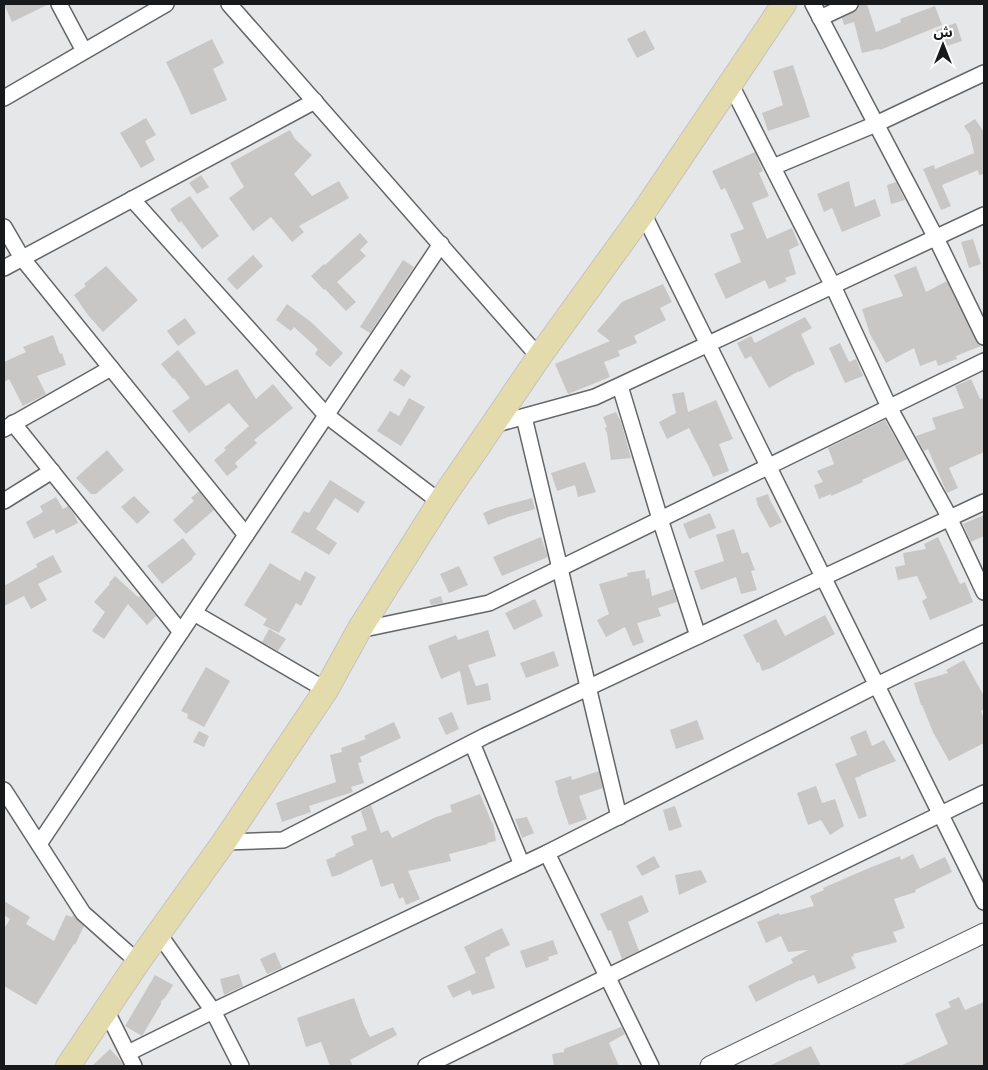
<svg xmlns="http://www.w3.org/2000/svg" width="988" height="1070" viewBox="0 0 988 1070" font-family="Poppins,'Noto Sans Arabic',sans-serif">
<rect width="100%" height="100%" fill="#e5e7e9"/>
<g fill="#c9c7c6">
<path d="M4 4H49L12 22Z"/>
<path d="M863 4H867L876 32 901 22 900 19 935 6 942 25 880 50 879 49 862 53 854 22 844 25 842 18 854 12 858 9 859 5Z"/>
<path d="M956 23 962 41 941 48 936 30Z"/>
<path d="M645 30 655 49 637 58 627 39Z"/>
<path d="M212 39 224 63 213 69 227 100 191 115 179 88 166 62Z"/>
<path d="M793 65 810 117 768 131 762 113 783 105 773 71Z"/>
<path d="M146 118 156 135 145 141 155 160 141 168 120 133Z"/>
<path d="M975 119 984 132V174L979 175 978 170 942 185 951 206 941 210 923 169 934 165 935 169 974 153 970 135 964 126Z"/>
<path d="M290 130 295 139 312 155 294 174 312 196 339 181 349 198 299 226 304 232 292 242 271 217 253 231 229 198 244 187 230 163Z"/>
<path d="M755 152 763 171 759 173 769 196 752 203 767 239 792 228 799 245 789 250 796 274 785 278 787 281 769 289 765 280 726 299 714 274 741 262 730 234 744 229 725 188 721 190 712 171Z"/>
<path d="M201 175 209 187 197 194 189 183Z"/>
<path d="M849 181 855 207 875 199 881 216 842 232 832 208 824 212 817 194Z"/>
<path d="M896 182 905 200 891 204 887 185Z"/>
<path d="M190 196 219 236 202 249 181 221 179 223 170 209Z"/>
<path d="M360 233 368 242 360 250 366 256 337 282 356 302 346 311 325 289 324 290 311 276 324 264 325 265Z"/>
<path d="M973 239 981 264 969 268 961 242Z"/>
<path d="M253 255 263 266 237 290 227 279Z"/>
<path d="M403 260 414 267 370 333 360 327Z"/>
<path d="M106 266 138 300 103 332 88 315 74 295 86 286 84 284Z"/>
<path d="M916 266 926 292 947 281 976 341 981 346 956 356 957 359 938 366 936 360 920 366 914 348 886 363 870 334 862 309 903 296 894 275Z"/>
<path d="M663 284 672 302 660 308 666 320 634 336 637 343 618 351 620 356 604 362 610 377 568 394 555 364 610 341 597 331 622 302Z"/>
<path d="M287 304 311 322 343 353 330 367 315 354 318 349 294 327 291 331 276 320Z"/>
<path d="M805 317 812 328 801 334 815 364 799 372V371L769 388 751 356 745 359 737 343 751 336 755 343Z"/>
<path d="M185 318 196 333 178 346 167 331Z"/>
<path d="M53 335 60 354 62 353 66 365 37 376 46 394 23 406 9 379 4 382V362L26 352 23 347Z"/>
<path d="M840 343 849 362 856 359 863 376 845 383 829 348Z"/>
<path d="M178 350 206 386 237 369 256 399 273 384 293 408 254 440 257 443 235 463 238 467 227 476 214 460 226 450 224 448 249 426 229 403 189 433 172 411 190 398 174 378 173 379 161 364Z"/>
<path d="M401 369 411 376 404 387 393 380Z"/>
<path d="M971 379 980 399 984 398V452L949 468 958 488 947 493 928 449 924 451 916 436 936 429 932 418 964 408 955 386Z"/>
<path d="M684 392 688 412 716 400 733 439 719 444 729 471 713 477 709 467 689 428 667 439 659 422 676 413 672 394Z"/>
<path d="M409 398 425 407 401 446 377 431 390 411 399 416Z"/>
<path d="M616 412 621 422 631 458 611 460 607 433 605 428 607 427 603 417Z"/>
<path d="M885 420 907 459 862 480 863 482 831 496V494L819 499 814 485 823 482 817 471 834 464 828 448Z"/>
<path d="M107 450 124 470 96 494H91L76 478Z"/>
<path d="M585 462 596 492 578 497 575 485 557 491 551 473Z"/>
<path d="M330 480 365 502 358 513 335 498 316 529 337 543 329 555 291 532 304 511 309 513Z"/>
<path d="M199 491 214 510 186 534 173 520 194 501 191 498Z"/>
<path d="M768 494 770 500 782 522 770 528 758 506 756 498Z"/>
<path d="M134 496 150 512 137 524 121 507Z"/>
<path d="M56 497 63 509 68 506 74 514 78 523 56 534 54 529 34 539 26 522 43 512 40 506Z"/>
<path d="M532 498 535 509 508 517 488 525 483 513 495 508Z"/>
<path d="M710 513 716 528 689 539 683 524Z"/>
<path d="M984 515V536L971 542 963 524Z"/>
<path d="M734 529 742 554 748 552 755 570 751 571 757 590 741 594 736 577 701 590 694 571 724 561 716 535Z"/>
<path d="M541 537 548 557 502 576 493 557Z"/>
<path d="M938 537 960 584 965 582 973 602 930 620 922 601 927 598 917 576 898 580 895 567 905 565 903 553 926 549 924 544Z"/>
<path d="M183 538 196 554 192 558 193 559 162 584 147 566Z"/>
<path d="M53 555 62 572 38 584 47 600 31 609 24 596 4 606V586L37 567 36 564Z"/>
<path d="M270 563 300 581 305 571 316 577 301 606 296 603 279 633 263 625 267 619 244 605Z"/>
<path d="M459 566 468 585 449 593 440 574Z"/>
<path d="M645 570 646 579 649 578 652 596 673 589 677 602 658 608 661 616 637 623 644 642 633 646 625 627 606 637 597 620 609 614 599 584 628 576 627 573Z"/>
<path d="M115 576 138 597 140 596 156 616 147 625 128 604 104 639 92 631 105 612 94 602 110 584 109 583Z"/>
<path d="M441 596 443 603 431 605 429 600Z"/>
<path d="M535 599 543 616 514 630 505 613Z"/>
<path d="M825 615 835 634 771 668 762 671 759 662 757 663 743 635 776 619 785 636Z"/>
<path d="M269 629 286 639 278 651 262 642Z"/>
<path d="M488 630 496 656 468 665 476 686 488 683 491 700 467 705 460 671 441 679 428 646 456 635 458 640Z"/>
<path d="M554 651 559 666 526 678 520 663Z"/>
<path d="M964 660 984 696V709L981 711 984 720V743L949 761 933 732 922 705H921L914 683 948 673 946 670Z"/>
<path d="M206 667 230 681 204 727 187 718 188 714 181 711Z"/>
<path d="M452 712 459 729 446 735 438 718Z"/>
<path d="M697 720 704 739 676 749 670 730Z"/>
<path d="M394 722 401 738 360 757 362 762 358 763 364 783 351 787 353 792 309 806 311 812 282 822 276 803 336 782 330 755 342 752 341 748 366 739 364 736Z"/>
<path d="M866 730 872 746 884 740 896 761 861 775V776L855 778 867 816 859 819 835 764 857 755 850 737Z"/>
<path d="M199 731 209 736 204 747 193 742Z"/>
<path d="M599 771 603 788 579 796 587 819 569 825 557 790H558L555 781 571 776 572 780Z"/>
<path d="M816 786 822 803 835 799 844 826 830 835 821 820 808 825 797 793Z"/>
<path d="M480 794 492 823 493 822 496 841 487 843 488 844 449 854 451 861 408 871 420 899 406 905 403 897 399 899 393 883 381 887 372 859 341 874 332 877 326 860 336 856 335 854 354 845 351 836 367 830 361 811 371 805 381 833 388 830 392 838 436 817 452 812 450 805Z"/>
<path d="M675 806 682 827 669 831 663 810Z"/>
<path d="M527 817 534 833 522 838 515 819Z"/>
<path d="M913 854 920 869 945 857 952 872 915 890 916 892 894 899 905 928 893 932 897 942 853 954 854 956 851 957 856 968 818 984 814 975 800 981V980L756 1002 748 986 793 963 791 959 808 950 788 952 781 936 766 943 757 922 779 913 780 915 814 906 810 896 824 890 823 888 869 868 900 856 901 860Z"/>
<path d="M654 856 660 867 642 876 636 866Z"/>
<path d="M701 870 707 882 679 895 675 875Z"/>
<path d="M642 895 649 912 628 922 639 951 622 959 611 930 608 931 600 914Z"/>
<path d="M4 901 30 917 26 924 54 941 66 915 72 917 73 915 84 926 75 945 74 944 36 1005 4 986V929L10 919 4 915Z"/>
<path d="M502 928 510 945 490 954 491 955 485 958 495 988 472 995 470 990 453 998 447 986 476 973 464 947Z"/>
<path d="M553 940 558 954 548 957 549 960 526 968 520 951Z"/>
<path d="M275 952 282 968 267 974 260 959Z"/>
<path d="M239 974 243 986 224 995 220 979Z"/>
<path d="M155 975 173 985 165 998 161 1001V1004L142 1036 125 1026Z"/>
<path d="M959 997 965 1010 984 1002V1066H900L948 1044 935 1014 951 1007 948 1002Z"/>
<path d="M354 998 364 1026 370 1037 393 1027 397 1035 350 1060 353 1066H330L321 1042 306 1047 297 1018Z"/>
<path d="M621 1027 625 1034 609 1043 619 1066H554L552 1054 564 1052V1049Z"/>
<path d="M811 1046 821 1066H769Z"/>
<path d="M110 1049 120 1060 124 1066H92Z"/>
</g>
<g fill="none" stroke-linecap="round" stroke-linejoin="round">
<defs>
<g id="minor">
<path d="M59 4 84 51"/>
<path d="M229 4 539 357"/>
<path d="M813 4 936 238 984 337"/>
<path d="M820 18 850 4"/>
<path d="M730 83 833 286 889 407 945 509 984 592"/>
<path d="M4 98 166 4"/>
<path d="M773 167 876 124 984 73"/>
<path d="M132 199 326 415 440 502"/>
<path d="M643 213 984 902"/>
<path d="M4 227 22 258 246 535"/>
<path d="M4 268 315 101"/>
<path d="M620 386 660 519 698 636"/>
<path d="M524 417 619 817"/>
<path d="M13 423 181 632"/>
<path d="M493 425 595 397 984 215"/>
<path d="M4 429 111 368"/>
<path d="M4 501 52 471"/>
<path d="M194 613 326 690"/>
<path d="M359 630 489 603 984 361"/>
<path d="M472 743 522 865"/>
<path d="M4 790 83 913 138 962"/>
<path d="M224 842 283 840 485 736 984 502"/>
<path d="M39 844 441 244"/>
<path d="M547 853 651 1066"/>
<path d="M159 934 213 1011 241 1066"/>
<path d="M106 1010 134 1066"/>
<path d="M128 1053 213 1011 547 853 877 685 984 633"/>
<path d="M426 1066 694 934 984 793"/>
</g>
<path id="tertiary" d="M710 1066 984 933"/>
<path id="primary" d="M68 1066 138 962 224 842 326 690 359 630 440 502 539 357 643 213 784 4"/>
</defs>
<use href="#minor" stroke="#646667" stroke-width="18"/>
<use href="#tertiary" stroke="#646667" stroke-width="21"/>
<use href="#primary" stroke="#c3c3c3" stroke-width="26"/>
<use href="#minor" stroke="#fff" stroke-width="15"/>
<use href="#tertiary" stroke="#fff" stroke-width="19"/>
<use href="#primary" stroke="#e4dbac" stroke-width="24"/>
</g>
<rect width="988" height="1070" fill="none" stroke="#18191a" stroke-width="10"/>
<g transform="translate(943 45)" stroke="#ffffff" stroke-width="4" paint-order="stroke">
<path d="M0-4L9 19L0 12L-9 19Z" fill="#18191a"/>
<text y="-8" font-size="14" font-weight="bold" text-anchor="middle" fill="#18191a">ش</text>
</g>
</svg>
